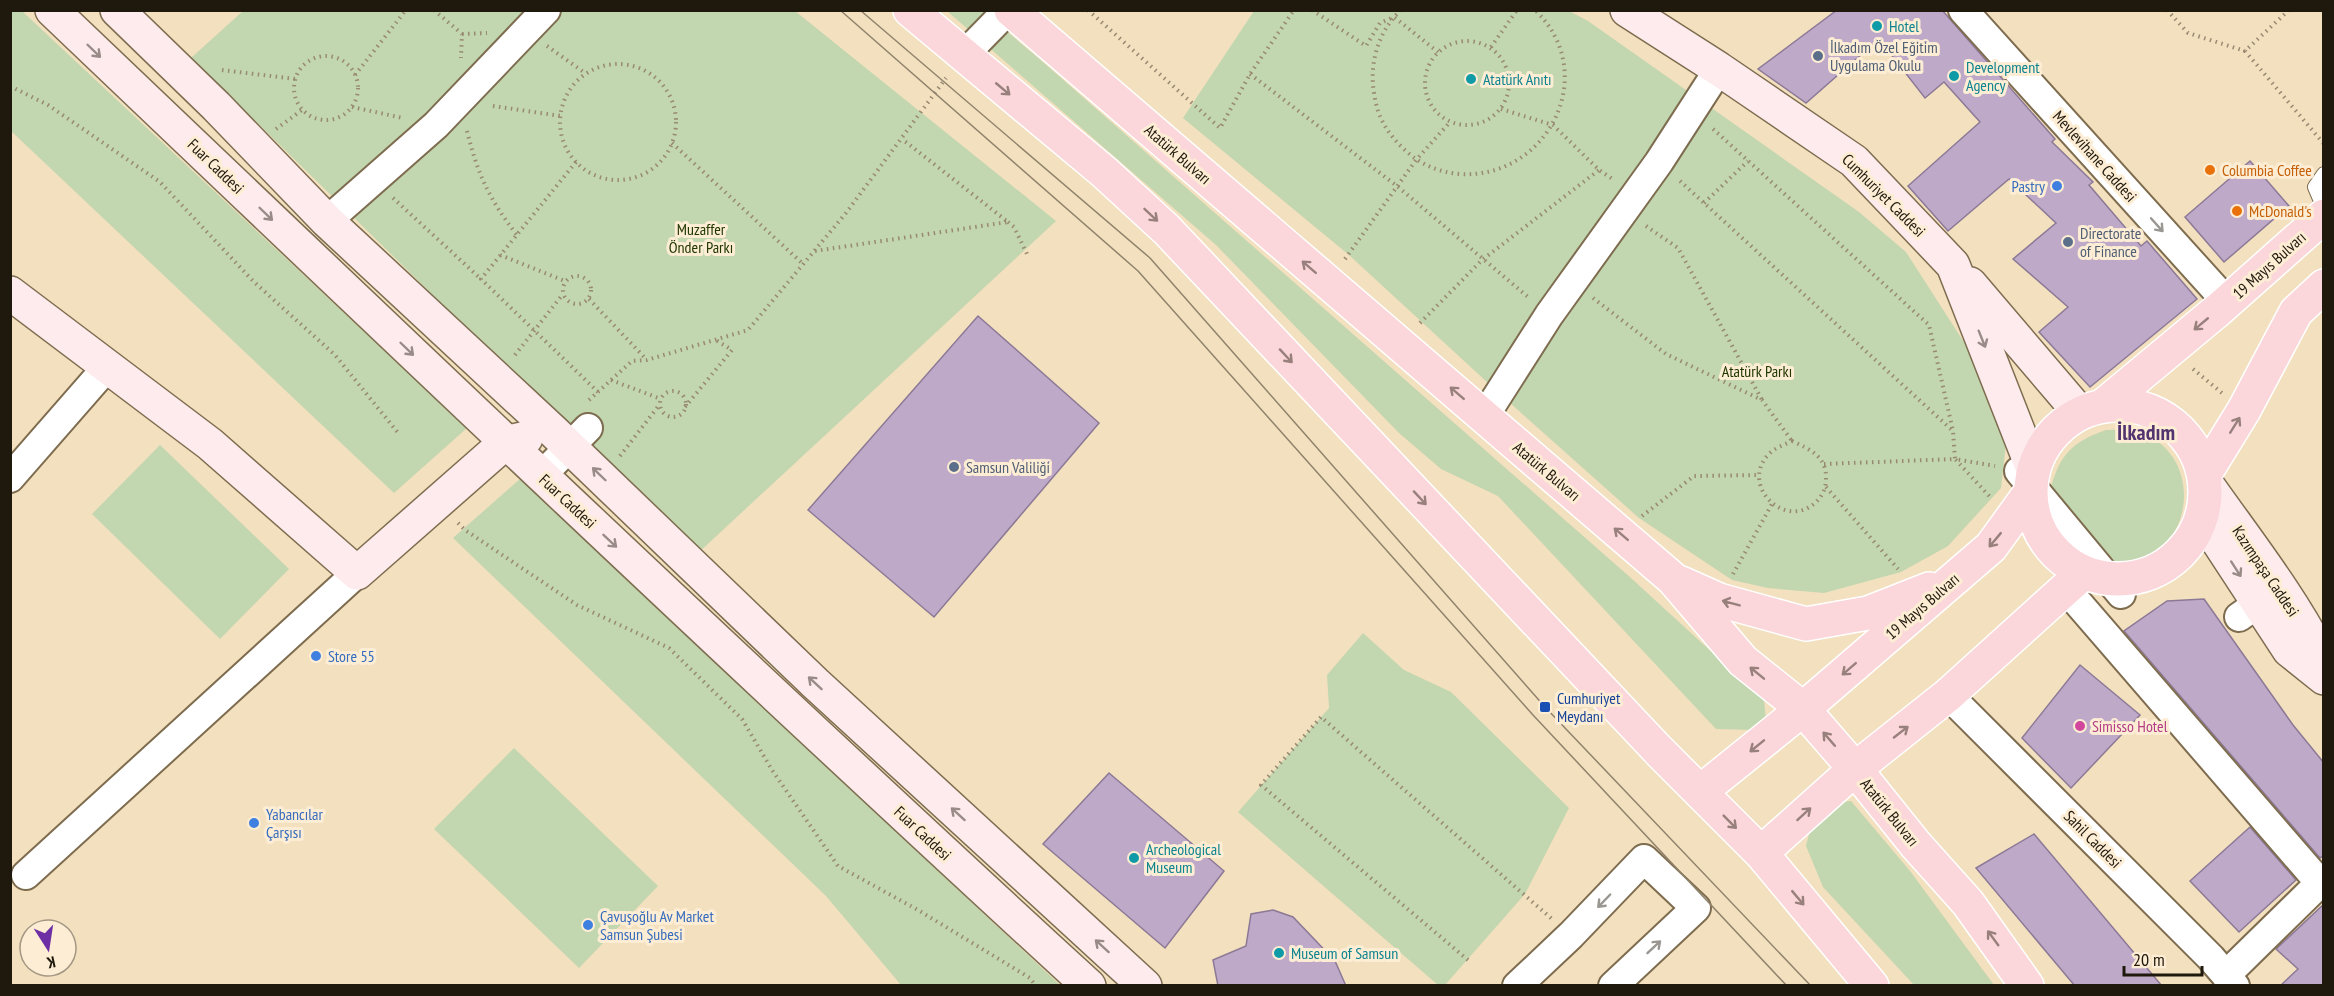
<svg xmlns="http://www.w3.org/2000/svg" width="2334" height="996" viewBox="0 0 2334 996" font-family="'PT Sans Narrow',sans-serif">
<rect width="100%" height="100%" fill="#f3e0bf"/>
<g fill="#c2d6b0">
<path d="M10 11H22L467 428 394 493 11 131Z"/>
<path d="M243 11H795L1056 221 697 554 191 58Z"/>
<path d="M947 11H983L1044 63 1631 578 1764 700 1766 720 1755 730 1716 729 1498 496 1441 469 1399 433 1216 245Z"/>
<path d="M1254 11H1569L1588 21 1859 212 1906 252 1994 389 2006 444 2001 488 1948 546 1901 572 1824 593 1768 588 1732 580 1639 518 1500 394 1349 255 1183 118Z"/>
<path d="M2106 430C2113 430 2121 429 2129 430 2207 443 2200 559 2121 564 2113 565 2105 562 2098 561L2050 491C2059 456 2071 442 2106 430Z"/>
<path d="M160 445 289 569 220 639 92 514Z"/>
<path d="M520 479 1060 985H901L826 896 453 538Z"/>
<path d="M1363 633 1404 670 1451 692 1569 808 1525 894 1445 985H1438L1238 812 1329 708 1327 675Z"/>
<path d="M514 748 658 886 579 968 434 829Z"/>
<path d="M1851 801 1910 871 1994 985H1914L1823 887 1806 846 1811 826 1832 803Z"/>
</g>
<g fill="#beaac8" stroke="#8c7996" stroke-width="1.5">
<path d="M1837 10H1942L2055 139 2052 142 2093 182 2089 185 2141 246 2147 241 2197 299 2090 387 2039 332 2068 307 2013 259 2056 223 2009 179 1948 231 1908 186 1980 122 1944 82 1925 98 1879 39 1806 103 1758 69Z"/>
<path d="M2250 161 2289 206 2224 262 2185 217Z"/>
<path d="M978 316 1099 423 934 617 808 510Z"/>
<path d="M2204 599 2293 725 2324 763V855L2320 858 2124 631 2167 601Z"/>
<path d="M2080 665 2140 715 2071 788 2022 738Z"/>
<path d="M1109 773 1224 871 1165 948 1043 844Z"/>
<path d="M2250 827 2296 880 2239 932 2190 881Z"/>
<path d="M2034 834 2162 986H2075L1976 868Z"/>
<path d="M2324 904V986H2280L2298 969 2276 949Z"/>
<path d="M1273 910 1293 917 1335 961 1346 986H1218L1213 960 1246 946 1251 914Z"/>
</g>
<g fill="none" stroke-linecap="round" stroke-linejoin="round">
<defs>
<path id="lane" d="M2324 174 2315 187 2324 208"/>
<g id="street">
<path d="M1963 10 2227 302"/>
<path d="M963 56 1008 10"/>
<path d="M327 221 436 125 546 10"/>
<path d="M1484 417 1549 315 1659 162 1719 69"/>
<path d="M2019 471 2121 594"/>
<path d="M541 476 588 428"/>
<path d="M10 478 107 367"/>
<path d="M2066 589 2320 883"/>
<path d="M2239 617 2277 590"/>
<path d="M1948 695 2211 958 2235 986"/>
<path d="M26 875 357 573"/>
<path d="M2226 975 2324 879"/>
<path d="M1517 986 1571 935 1644 859 1696 908 1613 986"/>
</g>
<g id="secondary">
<path d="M52 10C396 338 739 665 1089 986"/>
<path d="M117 10 216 106 327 221 554 432 815 683 1145 986"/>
<path d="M1627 10 1719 69 1854 161 1953 265 2033 469"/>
<path d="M1970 284 2080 413"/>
<path d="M10 293 210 444 357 573 505 443 526 438"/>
<path d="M2206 483C2246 540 2293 599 2324 662"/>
<path d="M2202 521 2219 543 2289 650 2324 678"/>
</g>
<g id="primary">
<path d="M910 10 1104 172 1167 230 1659 751 1761 853 1872 986"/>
<path d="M1011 10 1673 579 1743 661 1803 709 1855 769 1916 845 1968 903 2027 986"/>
<circle cx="2118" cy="492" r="87"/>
<path d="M2104 405 2218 310 2324 216"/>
<path d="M2204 475 2244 410 2296 312 2324 286"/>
<path d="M1681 583 1719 600 1806 624 1868 613 1929 589"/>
<path d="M1700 792 1803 709 1991 547 2030 493"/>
<path d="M1761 853 1855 769 1948 695 2083 573"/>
</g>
</defs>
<use href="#lane" stroke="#7e6c4f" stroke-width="16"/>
<use href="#street" stroke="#7e6c4f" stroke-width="32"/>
<use href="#secondary" stroke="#7e6c4f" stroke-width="36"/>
<use href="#primary" stroke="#fff" stroke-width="36"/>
<g stroke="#988a72" stroke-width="4" stroke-dasharray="1.5 4.5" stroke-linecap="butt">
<path d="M434 10 462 34 461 58"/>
<path d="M1088 10 1220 128 1250 74 1294 10"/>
<path d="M1312 10 1366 46 1380 23 1394 17 1438 52"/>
<path d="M1401 10C1378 31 1369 64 1374 93 1377 117 1388 135 1406 151 1421 165 1439 172 1459 174 1547 180 1602 74 1535 10"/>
<path d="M2167 10 2188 33 2245 51"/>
<path d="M2289 10 2245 51 2324 144"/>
<path d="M462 34 487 33"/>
<circle cx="1467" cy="83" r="42"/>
<path d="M547 46 585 73"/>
<path d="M1491 47 1517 10"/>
<circle cx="326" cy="88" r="32"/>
<circle cx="618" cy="122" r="58"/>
<path d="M222 70 295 79"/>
<path d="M1250 74 1397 186 1528 297"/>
<path d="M355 75 406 10"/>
<path d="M10 86 48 105 160 182 254 282 335 355 399 434"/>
<path d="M493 106 561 116"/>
<path d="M352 107 403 118"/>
<path d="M1501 109 1553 125 1599 170 1614 180"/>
<path d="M276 129 302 110"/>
<path d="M1713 129 1929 325 1953 431"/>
<path d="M467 131C478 175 489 199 517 235"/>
<path d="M672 143 803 264"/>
<path d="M576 162 481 279 598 392"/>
<path d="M1680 181 1953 431 1955 459 1995 466"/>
<path d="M393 198 481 279"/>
<path d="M1704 203 1748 161"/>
<path d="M1008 222 1014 227 1027 254"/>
<path d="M1646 226 1678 248 1762 400"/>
<path d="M815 251 1008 222 902 139"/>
<path d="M500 255 565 281"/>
<path d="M1345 259 1416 160 1450 122"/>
<circle cx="577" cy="290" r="14"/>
<path d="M1593 298 1666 354 1762 400 1792 441"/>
<path d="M589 299 646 359"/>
<path d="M1420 323 1482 260 1599 170"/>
<path d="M515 355 563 294"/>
<path d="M2193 369 2222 393"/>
<path d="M611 380 661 399"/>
<circle cx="673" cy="404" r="13"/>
<path d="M589 400 632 361 647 360 748 330 846 213 946 78"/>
<path d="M685 407 732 350 714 339"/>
<path d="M1792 441C1809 449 1827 456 1826 479 1826 488 1822 497 1815 503 1784 530 1740 485 1768 455 1774 448 1784 445 1792 441Z"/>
<path d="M620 456 660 404"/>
<path d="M1824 464 1955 459 1992 499"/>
<path d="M1826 487 1898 569"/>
<path d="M1642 516 1694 476 1759 475"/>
<path d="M458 523 465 530 577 605 669 648 742 719 772 770 838 866 918 910 1030 978 1036 986"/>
<path d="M1733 574 1772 504"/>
<path d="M1468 960 1261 785 1321 717 1552 919"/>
</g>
<use href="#lane" stroke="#fff" stroke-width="14"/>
<use href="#street" stroke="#fff" stroke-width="28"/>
<use href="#secondary" stroke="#fdebed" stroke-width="33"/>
<use href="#primary" stroke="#fbd6da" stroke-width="33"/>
<g stroke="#90836c" stroke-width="1.5">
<path d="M840 10 1138 271 1533 715 1787 986"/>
<path d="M860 10 1150 258 1545 707 1811 986"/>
</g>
</g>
<defs><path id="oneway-shaft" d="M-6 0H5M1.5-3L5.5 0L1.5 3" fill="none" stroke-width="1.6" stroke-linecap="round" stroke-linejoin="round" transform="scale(1.5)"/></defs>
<g stroke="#998c88">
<use href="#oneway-shaft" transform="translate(94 51) rotate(44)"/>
<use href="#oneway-shaft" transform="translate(266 214) rotate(44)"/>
<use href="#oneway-shaft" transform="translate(1982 339) rotate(68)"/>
<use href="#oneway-shaft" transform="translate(407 349) rotate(44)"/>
<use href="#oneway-shaft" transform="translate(599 474) rotate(-136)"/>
<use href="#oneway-shaft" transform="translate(610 541) rotate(43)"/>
<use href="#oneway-shaft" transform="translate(2236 569) rotate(57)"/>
<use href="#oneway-shaft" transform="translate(815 683) rotate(-137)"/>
<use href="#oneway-shaft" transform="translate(958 814) rotate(-138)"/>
<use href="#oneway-shaft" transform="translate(1102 946) rotate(-138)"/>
</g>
<g stroke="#98807d">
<use href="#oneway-shaft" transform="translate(1003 89) rotate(40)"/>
<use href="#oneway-shaft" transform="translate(1151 215) rotate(43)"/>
<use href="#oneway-shaft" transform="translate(1309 267) rotate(-139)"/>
<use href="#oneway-shaft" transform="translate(2201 324) rotate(140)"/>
<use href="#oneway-shaft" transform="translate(1286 356) rotate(47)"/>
<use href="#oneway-shaft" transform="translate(1457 393) rotate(-139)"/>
<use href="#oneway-shaft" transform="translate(2235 425) rotate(-58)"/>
<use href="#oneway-shaft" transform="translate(1420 498) rotate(47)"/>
<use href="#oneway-shaft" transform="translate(1621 534) rotate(-139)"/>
<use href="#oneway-shaft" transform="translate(1995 540) rotate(130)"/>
<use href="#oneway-shaft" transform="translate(1731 603) rotate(-165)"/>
<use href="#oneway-shaft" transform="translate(1849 669) rotate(139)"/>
<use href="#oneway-shaft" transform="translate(1757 673) rotate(-141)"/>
<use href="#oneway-shaft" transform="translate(1901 732) rotate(-38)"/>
<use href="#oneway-shaft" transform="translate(1829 739) rotate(-131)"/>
<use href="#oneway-shaft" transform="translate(1757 746) rotate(141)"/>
<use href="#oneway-shaft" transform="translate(1804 814) rotate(-42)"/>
<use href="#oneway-shaft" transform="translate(1730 822) rotate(45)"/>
<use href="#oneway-shaft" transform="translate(1798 898) rotate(50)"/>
<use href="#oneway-shaft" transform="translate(1993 938) rotate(-126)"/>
</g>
<g stroke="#9a9792">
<use href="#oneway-shaft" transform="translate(2157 225) rotate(48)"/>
<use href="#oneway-shaft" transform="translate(1604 901) rotate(134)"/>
<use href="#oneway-shaft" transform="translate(1654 947) rotate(-43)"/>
</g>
<g fill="#0f9aa8" stroke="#fdedd4" stroke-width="2">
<circle cx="1877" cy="26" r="6"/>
<circle cx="1954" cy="76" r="6"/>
<circle cx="1471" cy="79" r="6"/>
<circle cx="1134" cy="858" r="6"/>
<circle cx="1279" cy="953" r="6"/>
</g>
<g fill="#5c6f8a" stroke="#fdedd4" stroke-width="2">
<circle cx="1818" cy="56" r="6"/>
<circle cx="2068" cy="242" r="6"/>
<circle cx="954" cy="467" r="6"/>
</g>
<g fill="#e8710a" stroke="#fdedd4" stroke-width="2">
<circle cx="2210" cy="170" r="6"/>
<circle cx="2237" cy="211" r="6"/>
</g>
<g fill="#3f7fe0" stroke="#fdedd4" stroke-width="2">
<circle cx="2057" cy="186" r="6"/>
<circle cx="316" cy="656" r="6"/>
<circle cx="254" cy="823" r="6"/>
<circle cx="588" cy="925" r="6"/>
</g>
<rect fill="#1a4fb4" stroke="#fdedd4" stroke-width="2" x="1539" y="701" width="12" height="12" rx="3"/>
<circle fill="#d1479c" stroke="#fdedd4" stroke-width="2" cx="2080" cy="726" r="6"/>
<g text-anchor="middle" stroke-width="6" stroke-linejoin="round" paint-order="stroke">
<g font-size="16" fill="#0d838f" stroke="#fdedd4" text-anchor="start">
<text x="1889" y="32">Hotel</text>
<text x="1966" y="73">Development<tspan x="1966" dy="18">Agency</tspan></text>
<text x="1483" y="85">Atatürk Anıtı</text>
<text x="1146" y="855">Archeological<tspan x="1146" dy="18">Museum</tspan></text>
<text x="1291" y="959">Museum of Samsun</text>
</g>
<g font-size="16" fill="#4e5e75" stroke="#fdedd4" text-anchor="start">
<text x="1830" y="53">İlkadım Özel Eğitim<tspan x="1830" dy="18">Uygulama Okulu</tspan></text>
<text x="2080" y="239">Directorate<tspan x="2080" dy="18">of Finance</tspan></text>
<text x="966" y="473">Samsun Valiliği</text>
</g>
<g font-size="16" fill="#1f180c" stroke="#fdedd4">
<text transform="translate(1178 154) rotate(41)" y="6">Atatürk Bulvarı</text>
<text transform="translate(2095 156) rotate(48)" y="6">Mevlevihane Caddesi</text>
<text transform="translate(216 166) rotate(44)" y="6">Fuar Caddesi</text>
<text transform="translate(1884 195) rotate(45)" y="6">Cumhuriyet Caddesi</text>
<text transform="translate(2269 265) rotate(-42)" y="6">19 Mayıs Bulvarı</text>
<text transform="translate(1547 471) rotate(40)" y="6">Atatürk Bulvarı</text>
<text transform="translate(568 501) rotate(43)" y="6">Fuar Caddesi</text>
<text transform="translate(2266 571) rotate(56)" y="6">Kazımpaşa Caddesi</text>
<text transform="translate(1922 606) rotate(-41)" y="6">19 Mayıs Bulvarı</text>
<text transform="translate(1890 812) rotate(51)" y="6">Atatürk Bulvarı</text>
<text transform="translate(923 833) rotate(43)" y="6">Fuar Caddesi</text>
<text transform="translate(2093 839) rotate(45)" y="6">Sahil Caddesi</text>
</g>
<g font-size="16" fill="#c56008" stroke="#fdedd4" text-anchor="start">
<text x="2222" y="176">Columbia Coffee</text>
<text x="2249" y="217">McDonald's</text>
</g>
<g font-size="16" fill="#366cbe" stroke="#fdedd4" text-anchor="start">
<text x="2045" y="192" text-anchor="end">Pastry</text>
<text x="328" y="662">Store 55</text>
<text x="266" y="820">Yabancılar<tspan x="266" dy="18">Çarşısı</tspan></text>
<text x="600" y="922">Çavuşoğlu Av Market<tspan x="600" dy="18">Samsun Şubesi</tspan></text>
</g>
<g font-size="16" fill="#203700" stroke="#fdedd4">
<text x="701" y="235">Muzaffer<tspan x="701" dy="18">Önder Parkı</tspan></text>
<text x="1757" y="377">Atatürk Parkı</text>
</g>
<g font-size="16" fill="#164399" stroke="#fdedd4" text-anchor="start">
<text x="1557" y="704">Cumhuriyet<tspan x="1557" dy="18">Meydanı</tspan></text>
</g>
<g font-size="16" fill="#b23c85" stroke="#fdedd4" text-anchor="start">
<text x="2092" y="732">Simisso Hotel</text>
</g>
<g font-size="22" font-weight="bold" fill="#523570" stroke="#fdedd4">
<text x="2146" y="440">İlkadım</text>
</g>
</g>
<rect width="2334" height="996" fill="none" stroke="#1f180c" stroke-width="24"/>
<g transform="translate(48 948) rotate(168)"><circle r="28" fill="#fdedd4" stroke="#a49884" stroke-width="1.5"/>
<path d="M0-4.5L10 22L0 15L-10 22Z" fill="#6f2fa4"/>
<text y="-9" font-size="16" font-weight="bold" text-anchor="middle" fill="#1f180c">K</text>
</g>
<path d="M2124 966v9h78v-9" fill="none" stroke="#1f180c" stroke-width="3"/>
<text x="2133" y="966" font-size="18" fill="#1f180c" stroke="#fdedd4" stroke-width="4.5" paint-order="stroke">20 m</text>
</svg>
